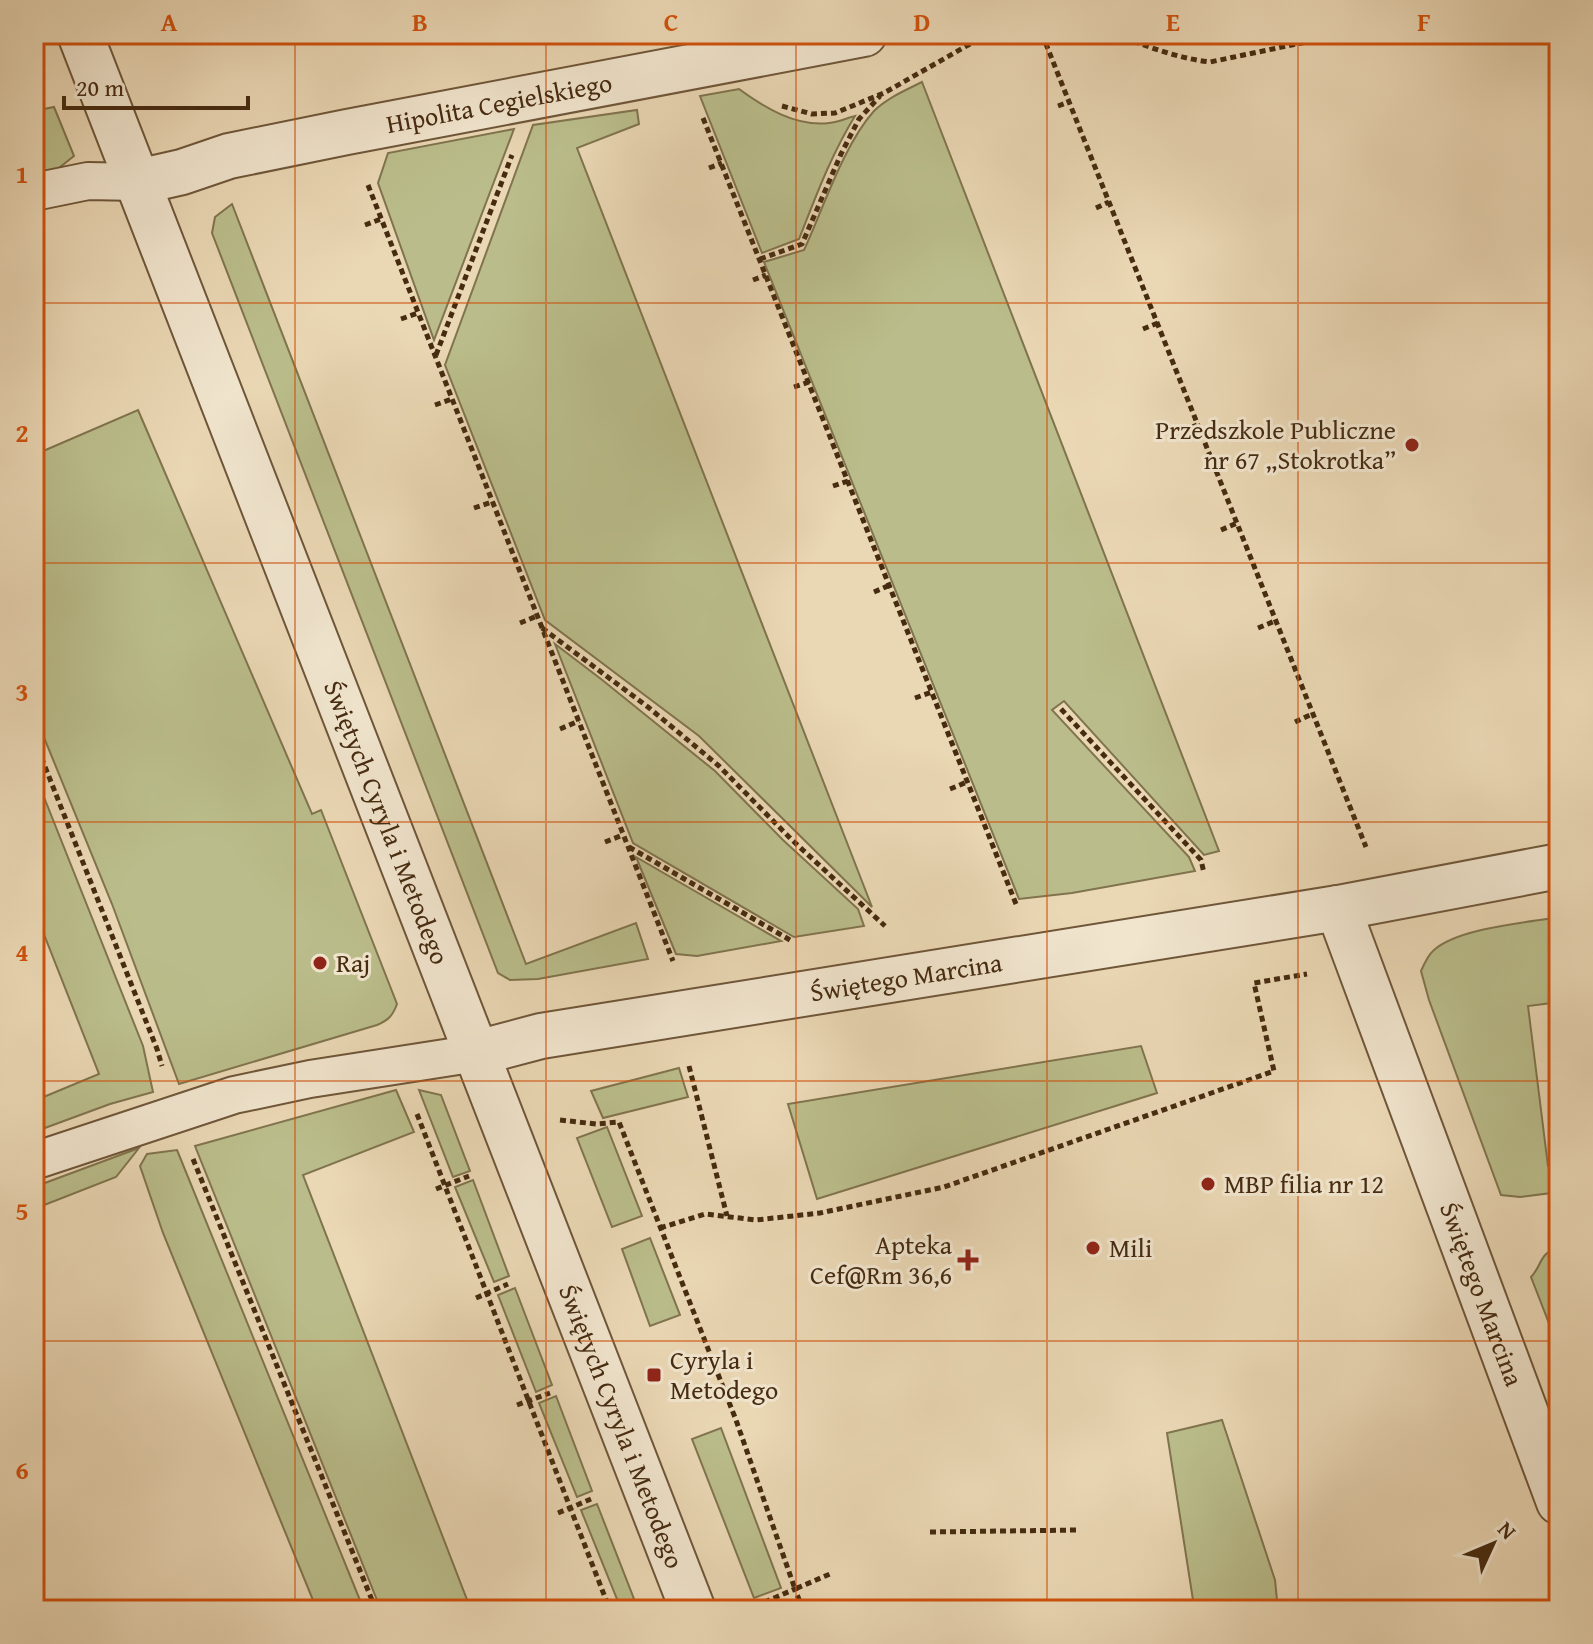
<svg xmlns="http://www.w3.org/2000/svg" width="1593" height="1644" viewBox="0 0 1593 1644" font-family="'Gentium Book Plus',serif">
<rect width="100%" height="100%" fill="#ead7b4"/>
<filter id="stains"><feTurbulence type="fractalNoise" baseFrequency=".0025" numOctaves="4"/><feColorMatrix values="0 0 0 0 .2 0 0 0 0 .09 0 0 0 0 .02 0 0 0 .5 -.17"/></filter>
<radialGradient id="worn" r=".72"><stop offset=".6" stop-color="#630" stop-opacity="0"/><stop offset="1" stop-color="#630" stop-opacity=".3"/></radialGradient>
<g fill="#babd8b" stroke="#80744e" stroke-width="2">
<path d="M922 82 1219 851 1204 855 1064 701 1052 710 1189 857 1195 871 1072 893 1019 899 764 262 804 250C823 209 844 144 874 111 887 98 906 90 922 82Z"/>
<path d="M739 89C765 108 796 127 829 123 838 122 847 118 855 116 831 155 816 196 799 239L762 253 700 96Z"/>
<path d="M54 107 74 156 55 171 34 179V111Z"/>
<path d="M637 110 639 124 577 148 872 907 699 736 545 620 445 365 533 125Z"/>
<path d="M514 129 434 340 378 183 388 153Z"/>
<path d="M232 204 526 964 636 923 648 959 538 979 510 980 498 973 212 233 215 217Z"/>
<path d="M138 410 312 814 321 810 397 1004C393 1015 389 1020 377 1025L179 1084 112 904 34 713V455Z"/>
<path d="M555 644 601 679 715 771 783 840 858 909 864 926 794 937 633 843Z"/>
<path d="M34 772 143 1046 153 1092 110 1104 34 1132V1101L99 1074 34 909Z"/>
<path d="M636 857 781 941 697 956 676 954Z"/>
<path d="M1559 917V1002L1528 1006 1548 1166 1559 1165V1192L1520 1197 1501 1195 1429 1000 1421 971C1424 964 1428 955 1434 950 1459 928 1525 923 1559 917Z"/>
<path d="M1141 1046 1157 1093 817 1199 788 1104Z"/>
<path d="M679 1068 688 1097 603 1118 591 1091Z"/>
<path d="M396 1090 414 1132 303 1175 471 1610H381L195 1146Z"/>
<path d="M419 1090 441 1095 470 1171 453 1177Z"/>
<path d="M607 1127 642 1216 612 1227 577 1138Z"/>
<path d="M139 1148 116 1177 34 1209V1187Z"/>
<path d="M177 1150 364 1610H317L163 1233 140 1166 147 1154Z"/>
<path d="M473 1180 509 1276 494 1282 455 1187Z"/>
<path d="M650 1238 680 1315 650 1326 622 1249Z"/>
<path d="M1559 1248V1349L1531 1277C1542 1266 1539 1252 1559 1248Z"/>
<path d="M515 1288 552 1385 536 1392 498 1295Z"/>
<path d="M556 1396 592 1491 577 1497 539 1403Z"/>
<path d="M1222 1420 1275 1580 1278 1610H1128L1193 1600 1167 1433Z"/>
<path d="M721 1428 781 1588 754 1598 692 1439Z"/>
<path d="M597 1504 634 1599 619 1604 581 1510Z"/>
</g>
<g fill="none" stroke-linecap="round" stroke-linejoin="round">
<defs>
<g id="lane">
<path d="M34 192 88 181 138 182"/>
<path d="M34 1161 234 1095 310 1079 477 1053"/>
</g>
<g id="street">
<path id="s1" d="M80 34 693 1610"/>
<path id="s2" d="M138 182 182 172 229 156 347 132 864 34"/>
<path id="s3" d="M1338 908 1559 1502"/>
<path id="s4" d="M477 1053 541 1036 1338 908 1559 866"/>
</g>
</defs>
<use href="#lane" stroke="#6f5639" stroke-width="40"/>
<use href="#street" stroke="#6f5639" stroke-width="48"/>
<g stroke="#462b10" stroke-width="5" stroke-dasharray="6 4" stroke-linecap="butt">
<path d="M1042 34 1366 847"/>
<path d="M1115 34C1146 46 1176 58 1210 62L1345 34"/>
<path d="M782 106 812 114 835 113 884 93 984 36 992 34"/>
<path d="M1058 106 1069 102"/>
<path d="M703 118 1016 904"/>
<path d="M709 168 722 163"/>
<path d="M368 185 673 961"/>
<path d="M1096 208 1109 202"/>
<path d="M365 225 381 219"/>
<path d="M760 259 802 244 841 154 859 119 880 96"/>
<path d="M753 280 766 275"/>
<path d="M401 319 418 313"/>
<path d="M1143 329 1158 323"/>
<path d="M436 355 512 155"/>
<path d="M794 387 809 382"/>
<path d="M435 405 452 399"/>
<path d="M1183 431 1197 425"/>
<path d="M833 486 848 481"/>
<path d="M474 508 492 502"/>
<path d="M1221 530 1237 523"/>
<path d="M874 592 890 585"/>
<path d="M520 623 537 616"/>
<path d="M542 628 648 707 719 766 791 839 885 926"/>
<path d="M1258 628 1275 621"/>
<path d="M915 698 932 692"/>
<path d="M1061 709 1201 860 1204 873"/>
<path d="M1295 722 1312 714"/>
<path d="M560 729 579 721"/>
<path d="M34 739 157 1049 162 1066"/>
<path d="M950 789 967 782"/>
<path d="M605 842 623 835"/>
<path d="M629 847 790 940"/>
<path d="M689 1066 727 1216"/>
<path d="M417 1114 610 1610"/>
<path d="M560 1120 596 1124 619 1122 736 1420 795 1589 830 1574"/>
<path d="M193 1159 376 1610"/>
<path d="M436 1189 469 1176"/>
<path d="M660 1228 705 1214 756 1220 820 1213 944 1187 1274 1071 1254 983 1307 974"/>
<path d="M476 1298 508 1284"/>
<path d="M517 1405 550 1393"/>
<path d="M558 1513 591 1499"/>
<path d="M930 1532 1078 1530"/>
<path d="M746 1610 795 1589 803 1610"/>
</g>
<use href="#lane" stroke="#f1e5ce" stroke-width="36"/>
<use href="#street" stroke="#f1e5ce" stroke-width="44"/>
</g>
<path fill="none" stroke="#d0520d" stroke-width="2" stroke-opacity="0.55" d="M295 34V1610M546 34V1610M796 34V1610M1047 34V1610M1298 34V1610M34 303H1559M34 563H1559M34 822H1559M34 1081H1559M34 1341H1559"/>
<g fill="#8f2418" stroke="#f1e5ce" stroke-width="3">
<circle cx="1412" cy="445" r="8"/>
<circle cx="320" cy="963" r="8"/>
<circle cx="1208" cy="1184" r="8"/>
<circle cx="1093" cy="1248" r="8"/>
<path d="M964 1248h8v8h8v8h-8v8h-8v-8h-8v-8h8z"/>
<rect x="646" y="1367" width="16" height="16" rx="4"/>
</g>
<g text-anchor="middle" stroke-width="6" stroke-linejoin="round" paint-order="stroke">
<g font-size="26" fill="#462b10" stroke="#f1e5ce">
<text dy="9" stroke="none"><textPath href="#s2" startOffset="370">Hipolita Cegielskiego</textPath></text>
<text dy="9" stroke="none"><textPath href="#s1" startOffset="846">Świętych Cyryla i Metodego</textPath></text>
<text dy="9" stroke="none"><textPath href="#s4" startOffset="436">Świętego Marcina</textPath></text>
<text dy="9" stroke="none"><textPath href="#s3" startOffset="412">Świętego Marcina</textPath></text>
<text dy="9" stroke="none"><textPath href="#s1" startOffset="1494">Świętych Cyryla i Metodego</textPath></text>
</g>
<g font-size="26" fill="#462b10" stroke="#f1e5ce" text-anchor="start">
<text x="1396" y="439" text-anchor="end">Przedszkole Publiczne<tspan x="1396" dy="30">nr 67 „Stokrotka”</tspan></text>
<text x="336" y="972">Raj</text>
<text x="1224" y="1193">MBP filia nr 12</text>
<text x="952" y="1254" text-anchor="end">Apteka<tspan x="952" dy="30">Cef@Rm 36,6</tspan></text>
<text x="1109" y="1257">Mili</text>
<text x="670" y="1369">Cyryla i<tspan x="670" dy="30">Metodego</tspan></text>
</g>
</g>
<rect width="1593" height="1644" fill="none" stroke="#ead7b4" stroke-width="88"/>
<g transform="translate(1493 1544) rotate(46)" stroke="#f1e5ce" stroke-width="6" paint-order="stroke">
<path d="M0-6L14 30L0 20L-14 30Z" fill="#462b10"/>
<text y="-12" font-size="22" font-weight="bold" text-anchor="middle" fill="#462b10">N</text>
</g>
<path d="M64 96v12h184v-12" fill="none" stroke="#462b10" stroke-width="4"/>
<text x="76" y="96" font-size="24" fill="#462b10" stroke="#f1e5ce" stroke-width="6" paint-order="stroke">20 m</text>
<rect x="44" y="44" width="1505" height="1556" fill="none" stroke="#d0520d" stroke-width="3"/>
<g font-size="26" text-anchor="middle" font-weight="bold" fill="#d0520d">
<text x="169" y="31">A</text>
<text x="420" y="31">B</text>
<text x="671" y="31">C</text>
<text x="922" y="31">D</text>
<text x="1173" y="31">E</text>
<text x="1424" y="31">F</text>
<text x="22" y="183">1</text>
<text x="22" y="442">2</text>
<text x="22" y="701">3</text>
<text x="22" y="961">4</text>
<text x="22" y="1220">5</text>
<text x="22" y="1479">6</text>
</g>
<rect width="100%" height="100%" filter="url(#stains)"/>
<rect width="100%" height="100%" fill="url(#worn)"/>
</svg>
